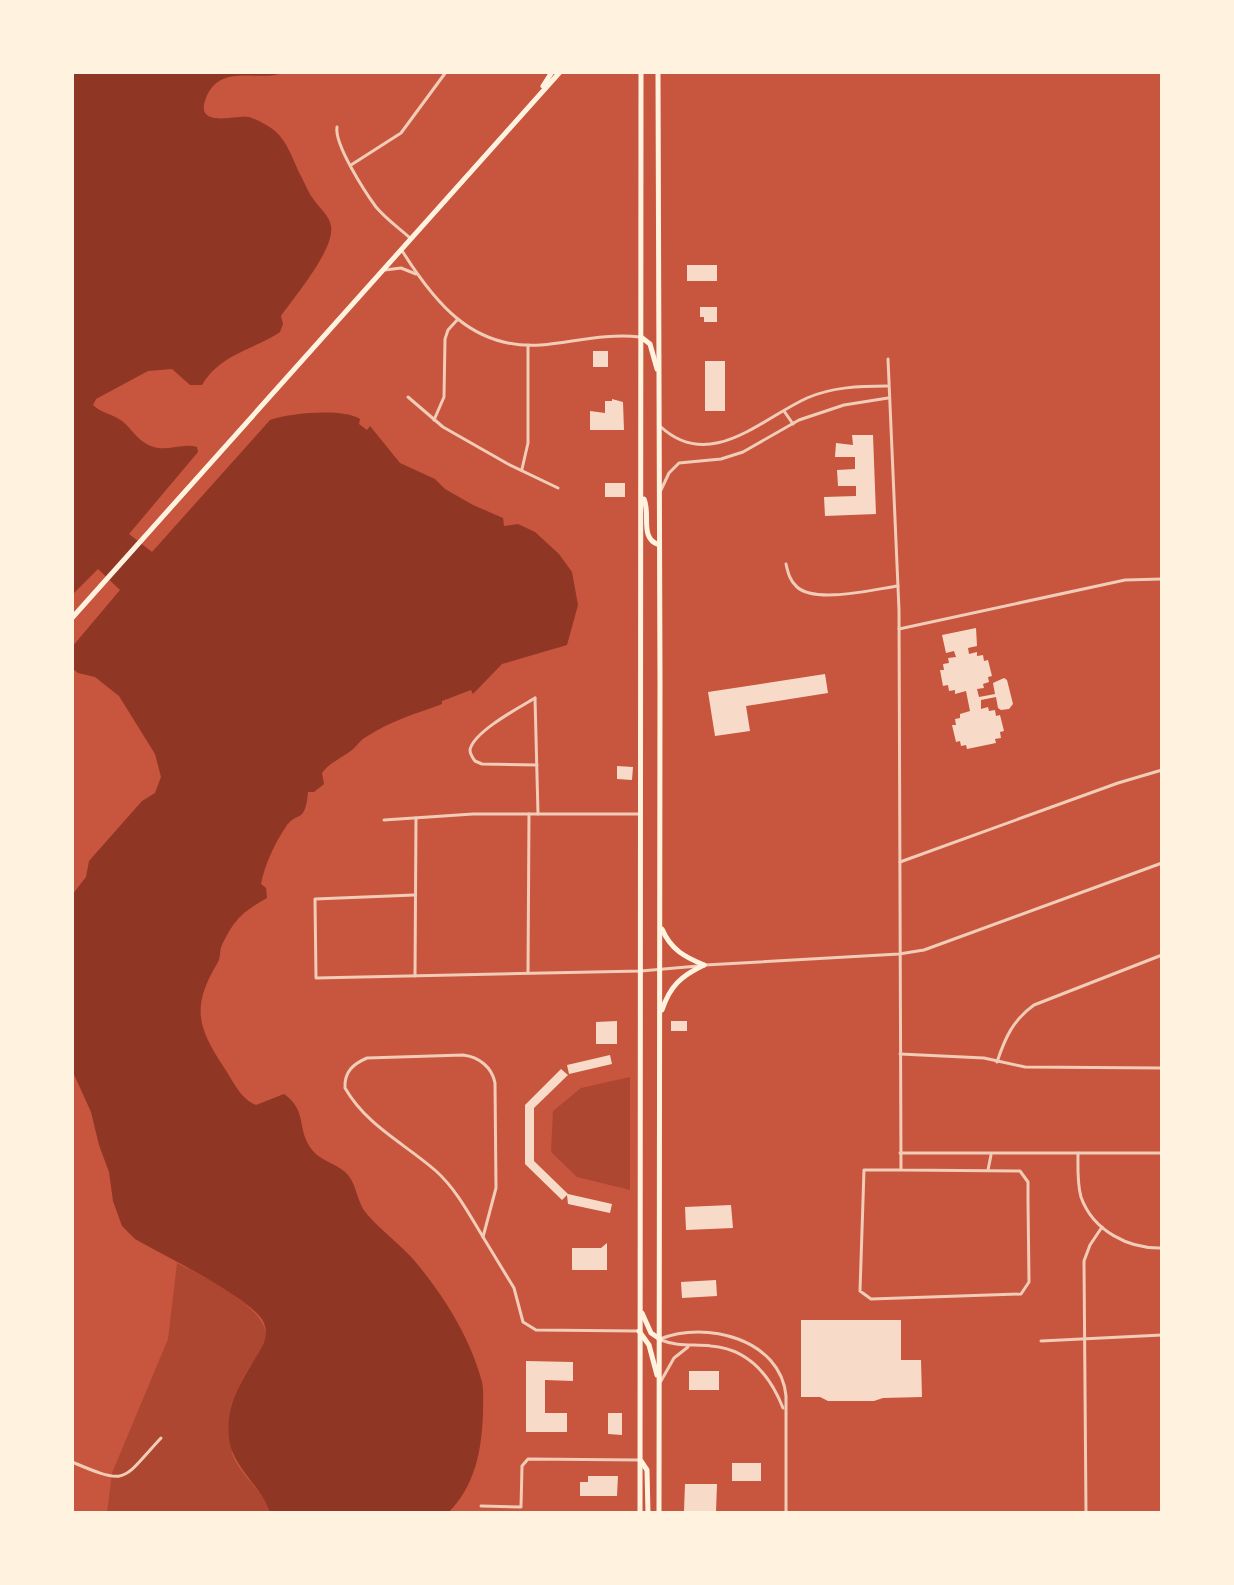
<svg xmlns="http://www.w3.org/2000/svg" width="1234" height="1585" viewBox="0 0 1234 1585" font-family="'Nunito Sans',sans-serif">
<rect width="100%" height="100%" fill="#c8553d"/>
<g fill="#ae4732">
<path d="M630 1077V1190L577 1177 551 1152 553 1111 581 1088Z"/>
<path d="M177 1263C200 1275 282 1313 263 1346 244 1378 233 1385 233 1425 233 1434 230 1448 233 1456 241 1476 262 1489 270 1513H107L112 1473 168 1339Z"/>
</g>
<path fill="#8f3625" d="M72 72H285C261 84 218 60 205 101 196 128 237 115 248 117 255 118 269 126 275 131 289 143 293 162 302 178 306 186 309 194 314 200 320 209 329 215 331 226 335 249 295 296 281 316L283 324 280 332C253 350 220 354 202 385H190L172 369 148 371 96 399 93 405C101 413 113 414 122 421 133 430 140 445 158 448 171 450 184 443 197 447L198 452 129 534 152 552 270 420C290 413 342 408 360 419L359 424 367 430 370 426 400 463 435 479 445 489 473 505 503 518 504 526 518 524 535 532 559 554 572 572 578 605 567 645 502 664 473 694 471 690 442 701V704C415 714 390 721 366 737 360 740 357 746 352 750 342 758 330 762 322 773L324 784 314 792H308C305 826 297 809 285 828 274 845 265 864 261 884L266 888 267 898C242 912 234 920 222 945 219 951 221 957 218 962 191 1007 197 1027 225 1069 234 1083 241 1099 256 1105L284 1094C309 1112 295 1129 313 1151 322 1162 339 1164 348 1175 357 1186 357 1202 366 1213 382 1232 403 1246 418 1265 446 1299 471 1340 482 1382 484 1392 483 1403 483 1412 482 1450 475 1486 448 1513H270C261 1485 232 1467 229 1438 225 1402 245 1376 262 1347 266 1340 267 1331 264 1323 254 1299 161 1254 135 1239L122 1226 113 1201 109 1172 99 1145 91 1112 72 1070V895L86 877 89 861 142 801 155 793 161 777 155 754 119 696 95 677 78 673 72 668V647L120 590 98 569 72 595Z"/>
<g fill="#f7dbc8">
<rect x="687" y="265" width="30" height="16"/>
<path d="M700 307H717V322H704V317H700Z"/>
<rect x="593" y="351" width="15" height="16"/>
<rect x="705" y="361" width="20" height="50"/>
<path d="M612 399 623 402 624 430H590V411L605 413V401H612Z"/>
<path d="M852 435H873L876 514 825 516 824 497 856 496V486H838L837 470 855 469V457H835L836 443 853 445Z"/>
<rect x="605" y="483" width="20" height="14"/>
<path d="M976 628 977 646 968 648 969 654 977 652V656L983 655 984 661 988 660 992 676 988 677 989 682 983 684 984 688 977 689 979 697 995 694 993 683 1004 678 1007 680 1013 704 1009 709 1001 710 998 708 996 697 981 700V709L988 707 989 711 995 710 996 716 1000 715 1004 731 1000 732 1001 738 995 739 996 743 967 749 966 745 961 746 960 741 956 742 952 725H956L955 719 960 718V714L970 711 966 691 955 694V690L949 691 948 685 943 686 940 670H944L943 664 949 663 948 658 956 657 954 651 946 653 942 635Z"/>
<path d="M825 674 828 693 746 706 750 731 715 736 708 692Z"/>
<path d="M617 766 633 767 632 780 617 779Z"/>
<path d="M617 1021V1044H596V1022Z"/>
<rect x="671" y="1021" width="16" height="10"/>
<path d="M610 1055 612 1064 569 1074 567 1065Z"/>
<path d="M561 1069 568 1075 534 1108V1161L568 1194 612 1204 610 1213 568 1204 567 1195 562 1200 525 1164V1105Z"/>
<path d="M731 1205 733 1228 686 1230 685 1207Z"/>
<path d="M607 1243V1270H572V1248H601Z"/>
<path d="M716 1280 717 1296 682 1298 681 1282Z"/>
<path d="M801 1320H901V1360H921L922 1397 883 1398 874 1401H828L820 1397H801Z"/>
<path d="M526 1361 573 1362V1381L545 1380V1413H567V1432H526Z"/>
<rect x="689" y="1371" width="30" height="19"/>
<path d="M608 1413H622V1435L608 1434Z"/>
<rect x="732" y="1463" width="29" height="18"/>
<path d="M588 1476H618L617 1496H580V1482H588Z"/>
<path d="M685 1484H717L716 1512 684 1511Z"/>
</g>
<g fill="none" stroke-linecap="round" stroke-linejoin="round">
<g stroke="#f1ccb7" stroke-width="3">
<path d="M337 127C334 144 365 192 376 207 386 219 399 228 410 238"/>
<path d="M351 165 401 133 446 72"/>
<path d="M401 249C434 302 472 350 541 345 574 342 606 333 640 337"/>
<path d="M385 270 401 268 416 274"/>
<path d="M888 359 899 610 901 1170H864L860 1291 871 1299 1021 1294 1029 1282 1028 1200V1182L1020 1171 901 1170"/>
<path d="M408 397 443 427 508 464 558 488"/>
<path d="M784 411 793 424"/>
<path d="M434 420 444 397 445 339 448 330 458 319"/>
<path d="M661 427C710 472 761 419 807 398 832 387 860 386 887 386"/>
<path d="M522 469 528 443V345"/>
<path d="M661 490 669 473 679 463 721 459 743 452 799 420 844 405 888 398"/>
<path d="M786 564C788 573 790 581 797 587 816 604 875 589 898 586"/>
<path d="M899 629 1125 580 1162 579"/>
<path d="M535 698C520 707 473 732 470 750 470 754 472 757 475 761L482 764 537 765"/>
<path d="M535 698 538 814"/>
<path d="M384 820 473 814H640"/>
<path d="M900 862 1118 783 1162 770"/>
<path d="M414 895 315 899 316 978 641 971 698 966"/>
<path d="M705 965 899 954 924 950 1162 863"/>
<path d="M528 973 529 814"/>
<path d="M415 976 416 818"/>
<path d="M900 1054 984 1058 1025 1067 1162 1068"/>
<path d="M463 1055C479 1057 492 1067 495 1083L496 1188 483 1237C469 1214 456 1189 436 1171 404 1143 367 1126 345 1088 344 1072 353 1064 367 1058Z"/>
<path d="M997 1062C1005 1038 1013 1020 1034 1005L1162 955"/>
<path d="M900 1153H1162"/>
<path d="M1078 1153C1078 1168 1077 1183 1081 1197 1093 1231 1129 1249 1162 1248"/>
<path d="M988 1170 991 1155"/>
<path d="M483 1237 514 1288 523 1322 536 1330 637 1331"/>
<path d="M660 1339C705 1320 781 1339 786 1396V1513"/>
<path d="M661 1340C678 1347 693 1344 711 1346 749 1349 770 1375 783 1408"/>
<path d="M1041 1341 1162 1335"/>
<path d="M661 1381 674 1358 688 1347"/>
<path d="M72 1462C129 1486 121 1481 161 1438"/>
<path d="M481 1506 521 1507 522 1466 528 1459 640 1460"/>
<path d="M1086 1513 1084 1261 1090 1245 1102 1227"/>
</g>
<g stroke="#fff3e0" stroke-width="5">
<path d="M543 86 552 72"/>
<path d="M72 618 560 72"/>
</g>
<g stroke="#fff3e0" stroke-width="5">
<path d="M658 72 660 684 659 1513"/>
<path d="M641 337 650 344 657 369"/>
<path d="M644 499C651 515 639 538 659 545"/>
<path d="M662 929C671 950 685 957 704 965"/>
<path d="M662 1010C670 986 681 976 704 965"/>
<path d="M642 1313 651 1333 660 1339"/>
<path d="M639 1331 649 1345 657 1375"/>
<path d="M641 1461 647 1470 648 1513"/>
<path d="M640 1513 641 72"/>
</g>
</g>
<rect width="1234" height="1585" fill="none" stroke="#fff3e0" stroke-width="148"/>
</svg>
